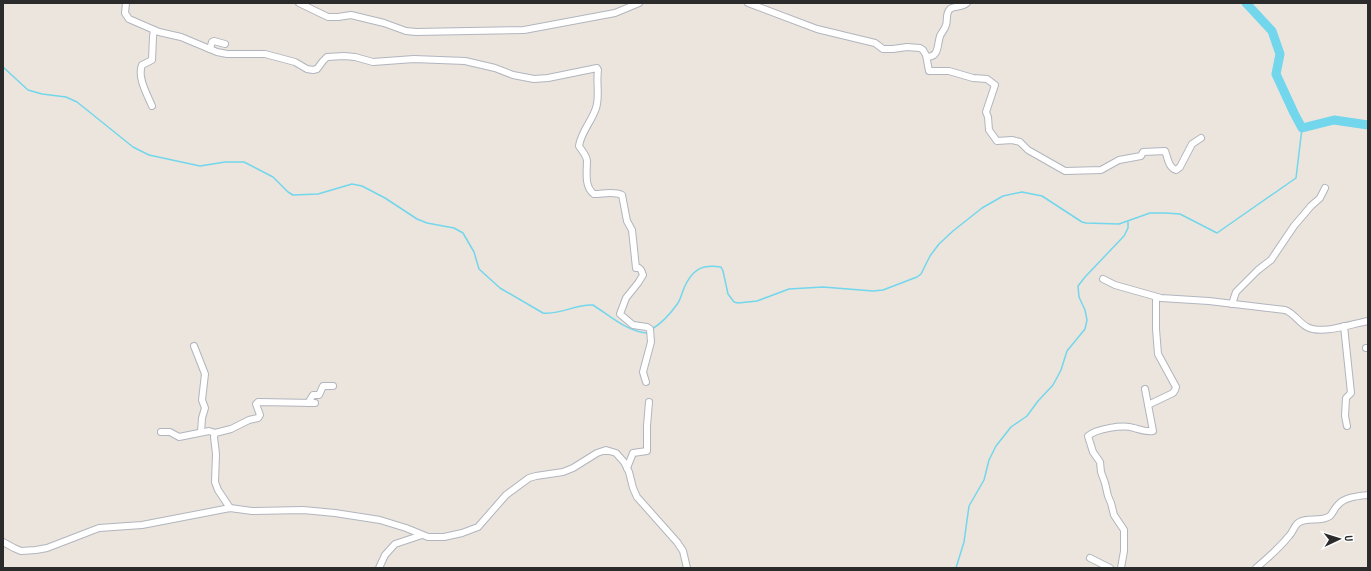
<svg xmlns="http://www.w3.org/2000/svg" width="1371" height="571" viewBox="0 0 1371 571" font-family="'PT Sans Narrow',sans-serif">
<rect width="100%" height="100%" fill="#ece5dd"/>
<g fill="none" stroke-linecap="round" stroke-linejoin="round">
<g stroke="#72d6ec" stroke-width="1.5">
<path d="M3 67 28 90 42 94 66 97 77 102 133 147 149 155 200 166 225 162H244L273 177 288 192 293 195 318 194 352 184 362 186 385 198 417 219 427 223 454 228 463 233 474 252 479 269 500 288 543 313C561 315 575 304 593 305 610 316 625 330 646 333L648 331"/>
<path d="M652 329C662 323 671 313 678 303 681 298 682 293 684 288 692 270 701 264 721 267L723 271 728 294 734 302 738 303 757 301 789 289 823 287 873 291 883 290 917 277 921 274 930 256 939 244 953 231 982 208 1003 196 1022 192 1042 196 1082 222 1086 223 1119 224 1150 213H1165L1180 214 1217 233 1296 178 1302 128"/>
<path d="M956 568 964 542 969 506 984 480 989 460 996 446 1011 427 1027 416 1038 401 1053 385 1061 370 1067 351 1085 329 1087 320 1085 310 1079 297 1078 286 1085 277 1124 236 1128 228V222"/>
</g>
<path stroke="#72d6ec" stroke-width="9" d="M1246 3 1272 31 1280 54 1276 74 1294 113 1302 128 1334 120 1368 125"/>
<defs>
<g id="street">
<path d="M126 3 125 13 129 19 159 32 181 37 217 52 227 54H265L295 62 307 69 313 70 317 69 323 61 327 57 344 56 355 57 373 62 414 59 465 61 495 68 513 75 534 79 548 78 597 68 598 70C596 83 600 96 596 108 592 121 581 132 579 146 582 151 587 156 587 161 587 171 584 187 594 194 603 194 614 191 622 195L627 221 632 230 636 268H639L641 270 643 275 638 283 626 298 620 314 633 325 647 327 650 329 651 342 643 372 646 382"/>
<path d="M299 3 328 17H338L351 15 384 23 406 31 416 32 524 30 615 13 639 3"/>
<path d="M748 3 817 29 875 43 883 49H893L907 47 920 48 923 50 926 55 929 71H949L973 78 987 79 995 85 986 112 988 117 989 130 997 141 1012 140 1020 142 1028 150 1065 171 1101 170 1119 160 1141 156 1143 152 1165 151C1168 158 1168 167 1176 170L1180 167 1192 144 1201 138"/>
<path d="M210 49 212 42 214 41 225 44"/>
<path d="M927 57C939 57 937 46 940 36 942 32 945 29 946 25 948 20 945 14 950 9 955 5 962 8 967 3"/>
<path d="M152 106C147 94 137 77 142 65L152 60 153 37 154 30"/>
<path d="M1103 279 1115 285 1161 298 1209 301 1285 310C1294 313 1298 322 1307 327 1322 335 1351 324 1368 321"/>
<path d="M1232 304 1236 292 1258 270 1271 260 1294 226 1311 206 1320 198 1325 188"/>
<path d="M1344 326 1351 393 1346 398 1345 416 1347 426"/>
<path d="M194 346 205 374 202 400 205 408 202 418 201 432"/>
<path d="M1366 348H1368"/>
<path d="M308 403 313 395H319L323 386H333"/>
<path d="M1148 405 1173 393 1175 390 1176 387 1158 354 1156 329V297"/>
<path d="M161 432H170L179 437 209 431 215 433"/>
<path d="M627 468 633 453 647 451V426L649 402"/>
<path d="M230 508 218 490 215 482 216 454 214 437 215 433 231 429 249 420 258 418 260 415 256 404 258 402 315 403"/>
<path d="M3 542 14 548 21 551 36 550 47 548 99 528 142 525 230 508 252 511 303 510 335 513 380 520 406 528 428 537H444L462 533 478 527 506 495 529 478 536 476 563 472 573 468 597 453 606 450 616 453 624 462 629 472 633 488 637 497 677 542 683 551 687 568"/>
<path d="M1090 558 1110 568"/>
<path d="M379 568 385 555 395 544 422 535"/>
<path d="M1121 568 1124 551V530L1114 515 1111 503 1108 496 1105 483 1101 472 1100 462 1093 452 1088 436C1096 429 1123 424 1134 428 1141 430 1146 432 1153 431L1145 389"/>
<path d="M1256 568C1268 558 1280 547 1289 536 1293 532 1294 526 1298 523 1307 516 1320 523 1330 516 1333 513 1334 509 1337 506 1344 497 1358 496 1368 495"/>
</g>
</defs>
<use href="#street" stroke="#b1b5be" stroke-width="8"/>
<use href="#street" stroke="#fff" stroke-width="6"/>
</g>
<rect width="1371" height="571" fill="none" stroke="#2b2b2b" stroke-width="8"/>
<g transform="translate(1339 539) rotate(86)" stroke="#ffffff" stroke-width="3" paint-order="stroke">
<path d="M0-3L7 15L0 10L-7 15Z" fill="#2b2b2b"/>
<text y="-6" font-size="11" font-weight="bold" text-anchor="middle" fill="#2b2b2b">U</text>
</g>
</svg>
